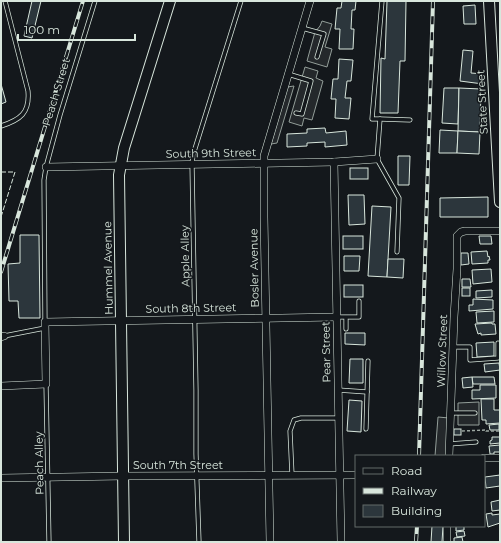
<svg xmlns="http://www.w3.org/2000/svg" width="501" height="543" viewBox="0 0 501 543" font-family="Montserrat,sans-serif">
<rect width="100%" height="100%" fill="#14181c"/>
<g fill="#24282b" stroke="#939e99">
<path d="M322 21 332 24 325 47 332 49 327 67 307 61 315 32 320 26Z"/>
<path d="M305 67 318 71 316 78 323 81 312 120 304 118 302 126 289 122Z"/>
<path d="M294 86 277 143 271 144 287 87Z"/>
<path d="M479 402V425H458V403Z"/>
<path d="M438 417 449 418 447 456H435Z"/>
</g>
<g fill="#2c363c" stroke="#d8e6dc">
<path d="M32 1H41L32 38 24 36Z"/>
<path d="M342 1H356L355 10H352L351 29H354L353 49H339L340 29H335L337 8H341Z"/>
<path d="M387 1H406L405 61H400L398 113H380L381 58 385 59Z"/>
<path d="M475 5 476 24H464L463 6Z"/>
<path d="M463 50 473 51 471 73 484 74 483 84 460 81Z"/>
<path d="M339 59 353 60 351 81H347L345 98H351L349 119 335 118 336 99H331L333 79H338Z"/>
<path d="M1 84 6 102 1 104Z"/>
<path d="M444 88H459L458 124 442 123Z"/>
<path d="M459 88 481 89 480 132 458 131Z"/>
<path d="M325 128 326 133 346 131 347 145 325 147V142L307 143V146L287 147V134L307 133V129Z"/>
<path d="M440 130 458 131 457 153H439Z"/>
<path d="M458 131 480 132 479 154 457 153Z"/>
<path d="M398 156H410L409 185H398Z"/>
<rect x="350" y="168" width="18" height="11"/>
<path d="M348 195H364L365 224 349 225Z"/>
<path d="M488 197V217H440V198Z"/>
<path d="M372 206 391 207 387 277 368 276Z"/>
<path d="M20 235H39L40 318H19L18 301H9L8 264 20 263Z"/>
<rect x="343" y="236" width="20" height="13"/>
<path d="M479 236H491L492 244H480Z"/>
<path d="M487 251 488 257 489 256 490 260H488V263L472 264 471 252Z"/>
<path d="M461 253H468L469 264 461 265Z"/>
<path d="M344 256H360L359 271H344Z"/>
<path d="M388 259H404L403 278 387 277Z"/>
<path d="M491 269 492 282 473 284 472 270Z"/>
<path d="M462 279H470L471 287H462Z"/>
<rect x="344" y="285" width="19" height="12"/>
<rect x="462" y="288" width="8" height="8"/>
<path d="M492 290V297L476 298V291Z"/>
<path d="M473 299 493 300V309L469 311V305H473Z"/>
<path d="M494 311V322L477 323 476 312Z"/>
<path d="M492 323V324H495L496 334 481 335V333L478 334 475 324Z"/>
<path d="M345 333H365V345L345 344Z"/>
<path d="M494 342V356L477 357 476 343Z"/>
<path d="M350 359H363V383H349Z"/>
<path d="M499 363 500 370 485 372 484 364Z"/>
<path d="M472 377H494L495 384H473Z"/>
<path d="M472 377 473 387 463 388 462 378Z"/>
<path d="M480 385H496V398L472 399V390H480Z"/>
<path d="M481 399H494V410H500V423L486 424V420H482Z"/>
<path d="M349 400 362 401 361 432 347 431Z"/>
<path d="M499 424V430H490L489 425Z"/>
<rect x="454" y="429" width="7" height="6"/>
<path d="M492 437H500V443L490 444V441L492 440Z"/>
<path d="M500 445V452H494V454H490L489 446Z"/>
<path d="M500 475V486L486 488 485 477Z"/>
<path d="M500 500V510L492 511 491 502Z"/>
<path d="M492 513V515L500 514V523L488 527 486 514Z"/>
<path d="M432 526H443L442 542H431Z"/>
<path d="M456 526H464V530L456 531Z"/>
<path d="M464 531 465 536 457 537 456 532Z"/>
<path d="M462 537 463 542H454V538Z"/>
</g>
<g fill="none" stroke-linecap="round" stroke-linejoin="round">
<defs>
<g id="lane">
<path d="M382 1 372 119H380L377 159 399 198 397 252"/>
<path d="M302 28 324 34 317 57"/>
<path d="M288 74 311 81 302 114 296 113"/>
<path d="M380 119 410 120"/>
<path d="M1 126C20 120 30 113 28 91L5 1"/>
<path d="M336 317H359V301"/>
<path d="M45 322 44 180 46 167 60 115 95 1"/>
<path d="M346 329V318"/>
<path d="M4 336 45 328"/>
<path d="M453 347H470V360L498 358V343"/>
<path d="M46 384 49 542"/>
<path d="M338 390 367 392"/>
<path d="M450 413H475"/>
<path d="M366 429 368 361"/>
<path d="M449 444 476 442"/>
<path d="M292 475 290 431 294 420 301 418H338"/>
<path d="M199 542 196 454V390L192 164 193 155 241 1"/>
</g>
<g id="street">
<path d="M334 162 341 542"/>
<path d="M46 167 334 162 377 159"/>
<path d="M1 337 4 336"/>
<path d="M1 386 46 384 45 322 336 317"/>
<path d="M449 456 454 317 457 269V236L461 232 465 231H500"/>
<path d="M484 458H500"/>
<path d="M1 478 123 476 356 475"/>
<path d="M270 542 264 217V156L310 1"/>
<path d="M447 542V526"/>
</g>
<g id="secondary">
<path d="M489 1 500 202"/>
<path d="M124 542 119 175 124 148 170 1"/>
</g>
</defs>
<use href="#lane" stroke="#d8e6dc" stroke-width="5"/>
<use href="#street" stroke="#d8e6dc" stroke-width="8"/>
<use href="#secondary" stroke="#d8e6dc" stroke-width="12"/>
<path stroke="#9da8a2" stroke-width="1.5" stroke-dasharray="3 2" stroke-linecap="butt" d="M462 431 486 430V431H500"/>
<use href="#lane" stroke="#14181c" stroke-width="3.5"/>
<use href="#street" stroke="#14181c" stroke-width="7"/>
<use href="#secondary" stroke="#14181c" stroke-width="10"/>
<defs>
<g id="rail">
<path d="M1 272 83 1"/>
<path d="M419 456 433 1"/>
<path d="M416 542 417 526"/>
</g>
</defs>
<use href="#rail" stroke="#d8e6dc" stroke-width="4"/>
<use href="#rail" stroke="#14181c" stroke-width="2.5" stroke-dasharray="8" stroke-linecap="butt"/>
<path stroke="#d8e6dc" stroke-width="1" stroke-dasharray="5 2" stroke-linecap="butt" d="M1 172H15L1 217"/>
</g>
<g text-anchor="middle" stroke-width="3" stroke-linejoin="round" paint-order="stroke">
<g font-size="11" fill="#d8e6dc" stroke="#14181c">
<text transform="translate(56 92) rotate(-73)" y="4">Peach Street</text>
<text transform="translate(482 102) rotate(-93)" y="4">State Street</text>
<text transform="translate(211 153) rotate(-1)" y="4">South 9th Street</text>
<text transform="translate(185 256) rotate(-91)" y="4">Apple Alley</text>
<text transform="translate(108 268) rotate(-91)" y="4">Hummel Avenue</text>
<text transform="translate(254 268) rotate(-91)" y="4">Bosler Avenue</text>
<text transform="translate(191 308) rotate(-1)" y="4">South 8th Street</text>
<text transform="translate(442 351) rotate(-88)" y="4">Willow Street</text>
<text transform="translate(326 352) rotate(-91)" y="4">Pear Street</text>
<text transform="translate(39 463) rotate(-91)" y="4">Peach Alley</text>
<text x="178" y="469">South 7th Street</text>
</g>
</g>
<rect width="501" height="543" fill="none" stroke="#d8e6dc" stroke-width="4"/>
<rect x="355" y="455" width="130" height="72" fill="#14181c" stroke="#626a69"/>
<rect x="363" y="468" width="20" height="6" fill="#14181c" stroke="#626a69"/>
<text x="391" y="475" font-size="12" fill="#d8e6dc">Road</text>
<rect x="363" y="488" width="20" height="6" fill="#d8e6dc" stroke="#626a69"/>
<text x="391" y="495" font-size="12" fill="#d8e6dc">Railway</text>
<rect x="363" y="505" width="20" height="12" fill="#2c363c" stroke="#626a69"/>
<text x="391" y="515" font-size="12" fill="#d8e6dc">Building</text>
<path d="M18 34v6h117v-6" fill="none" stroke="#d8e6dc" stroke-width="2"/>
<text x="24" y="34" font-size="12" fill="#d8e6dc" stroke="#14181c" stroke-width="3" paint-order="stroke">100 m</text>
</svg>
